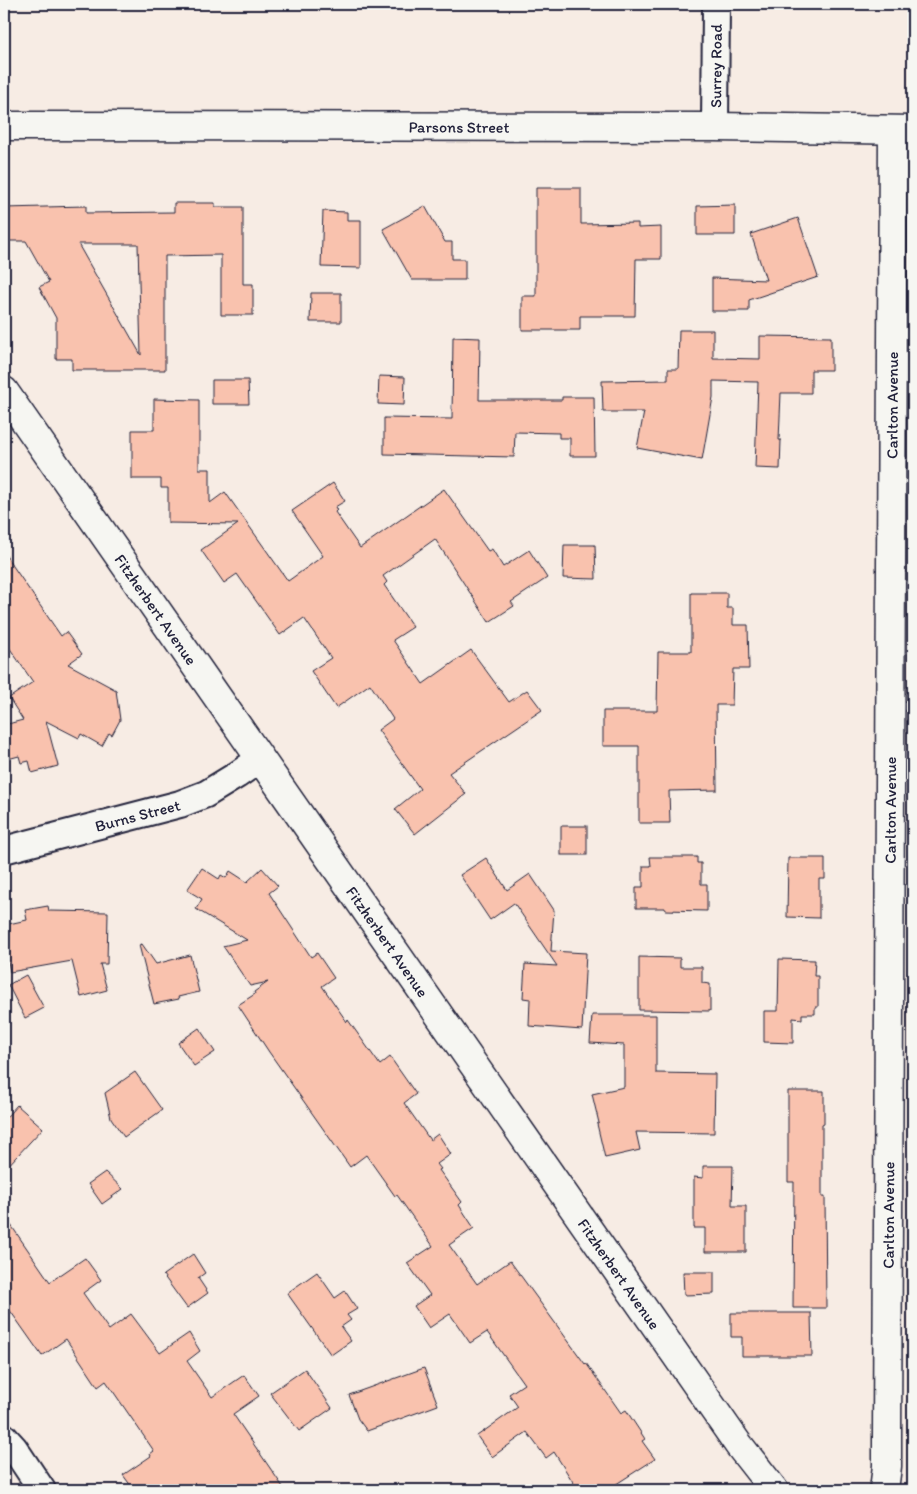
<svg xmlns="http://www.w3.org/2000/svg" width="917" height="1494" viewBox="0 0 917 1494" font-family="Itim,sans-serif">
<rect width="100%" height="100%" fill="#f7ece4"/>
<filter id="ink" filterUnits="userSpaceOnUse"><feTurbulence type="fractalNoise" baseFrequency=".02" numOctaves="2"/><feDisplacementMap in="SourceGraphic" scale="10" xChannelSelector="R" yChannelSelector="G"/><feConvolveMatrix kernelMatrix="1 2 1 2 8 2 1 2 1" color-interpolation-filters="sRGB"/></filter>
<g filter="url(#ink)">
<g fill="#f9c2ae" stroke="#22223b" fill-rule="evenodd">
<path d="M536 188H581V224L638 223V228L661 227V259H636L635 316H580V330H522V296H536Z"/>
<path d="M174 203H215V207H243V284H253V315H221V255L165 256V370H72V359H56V318L39 287 49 282 26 241H4V208L86 206V213L174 212ZM78 244H138L141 355Z"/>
<path d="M735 205V235H697V206Z"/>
<path d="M425 206 445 242H452V259H465V280H412L383 229Z"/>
<path d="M323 211 347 212V220H361V268L321 267Z"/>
<path d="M798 218 818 277 749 300V311H712V278L766 280 751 234Z"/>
<path d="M311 293H341V322H310Z"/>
<path d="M679 330H713V358L760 359V336L831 337V370H811V393H781L779 440H781L780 469 755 468 758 382 713 381V397L702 460 637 448 644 412H603L602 381 668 380V369H678Z"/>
<path d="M453 337 480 338 479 400H562V397H594L595 456H570V438H559V433L515 432 514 457 384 454V418L452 419Z"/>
<path d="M379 376 405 377 404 405 378 404Z"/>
<path d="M212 380H248L249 404H212Z"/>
<path d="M154 399 199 400V469H210V503L225 492 288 581 323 556 292 511 333 483 345 501 335 507 337 510 335 512 360 548 444 489 488 551 492 549 503 567 529 550 547 578 511 602 514 606 489 622 435 539 383 576 387 582 384 585 413 627 393 640 423 684 471 650 509 702 527 690 542 710 449 773 466 794 415 834 395 809 420 789 378 730 393 719 370 684 336 708 311 671 331 658 304 618 280 635 237 574 224 583 201 550 238 524 168 523V488H161V479H132V430H154Z"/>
<path d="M564 545H595L596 579 563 578Z"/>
<path d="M4 553 61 636 66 632 82 654 68 664 116 690 120 720 112 735 109 733 102 746 81 734 79 738 46 721 58 766 32 773 29 761 21 763 19 756 4 760V725L23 720 9 698 33 682 4 640Z"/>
<path d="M691 593H727V608H733V625H748L749 669H733L732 705H716L717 790 669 791 670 823H639V746H603V711H657L658 652H691Z"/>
<rect x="561" y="826" width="26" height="29"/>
<path d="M650 857H697V863H701V884H707V911L665 910V908H636V887H643V866H651Z"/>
<path d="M486 858 507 890 530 874 554 910 551 951 586 953 582 1030 529 1026 530 999 523 998 525 964 557 966 514 903 490 920 460 875Z"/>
<path d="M788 858H825V879H819V918L787 917Z"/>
<path d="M202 868 219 879 221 875 226 878 230 871 247 882 262 868 278 886 269 893 311 957 317 953 334 978 322 986 347 1022 348 1020 380 1065 390 1057 416 1094 404 1103 430 1140 438 1134 451 1154 437 1164 441 1169 439 1170 462 1202 459 1205 474 1228 449 1245 477 1284 510 1261 585 1364 586 1363 621 1413 626 1410 645 1439 642 1441 655 1459 607 1490H578L554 1452 546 1458 527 1432 492 1457 477 1436 518 1407 509 1394 524 1384 487 1332 470 1343 450 1314 429 1328 414 1306 430 1295 407 1263 433 1246 397 1195 395 1196 366 1155 350 1167 269 1052 238 1005 255 994 254 992 268 982 250 986 223 946 247 940 196 909 202 899 187 890Z"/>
<path d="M48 906 49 911 108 912 107 964H100L107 990 81 997 72 961 10 972 4 941V925L27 920 25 910Z"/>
<path d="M142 944 156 964 190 955 199 992 178 997 179 999 154 1004 139 945Z"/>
<path d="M639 957 680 958V967H702V983L710 984V1011L639 1010Z"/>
<path d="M779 959 815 960 814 976H818V1007H815V1014H802V1019L793 1018V1043L764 1042V1011H778Z"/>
<path d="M26 975 44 1008 25 1018 8 985Z"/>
<path d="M592 1015H656V1073L715 1074 714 1133 636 1132 640 1150 605 1158 597 1124 599 1123 592 1094 624 1087V1045L590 1043Z"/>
<path d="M199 1028 215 1052 194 1066 178 1043Z"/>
<path d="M135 1072 162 1110 124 1137 111 1118 105 1093Z"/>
<path d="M788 1091H824V1124L822 1125V1197H825L826 1308H793L794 1182H788Z"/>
<path d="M17 1105 43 1128 4 1170V1120Z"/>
<path d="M703 1166H733L732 1206H746V1252H705V1228H694V1177L703 1178Z"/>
<path d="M105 1172 123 1189 102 1204 88 1184Z"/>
<path d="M4 1215 50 1282 85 1258 101 1280 83 1293 109 1330 131 1314 160 1353 189 1333 200 1351 187 1361 212 1397 244 1375 259 1396 233 1414 285 1490H134L123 1475 151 1456 150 1454 154 1451 106 1381 98 1387 66 1339 42 1356 4 1302Z"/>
<path d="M193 1254 205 1273 198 1278 208 1293 187 1308 163 1275Z"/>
<path d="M317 1272 335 1298 345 1291 357 1309 347 1315 351 1320 341 1327 351 1341 331 1355 287 1293Z"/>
<path d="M683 1272H714V1294L684 1295Z"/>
<path d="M731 1313H811L812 1356H742V1337H731Z"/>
<path d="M424 1368 438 1405 367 1431 358 1419 349 1395Z"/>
<path d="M305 1369 332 1408 299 1431 270 1393Z"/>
</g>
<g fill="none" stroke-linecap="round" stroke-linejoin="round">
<defs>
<g id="street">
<path id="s1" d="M715 127 716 4"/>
<path id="s2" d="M4 850 180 804 206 794 237 775 260 759"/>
<path d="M4 1437 14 1448 42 1490"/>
</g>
<g id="secondary">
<path id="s3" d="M4 126 715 127 913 130"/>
<path id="s4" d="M4 391 738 1444 774 1490"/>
<path id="s5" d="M884 1490 887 1466V1439L893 131"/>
</g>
</defs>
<use href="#street" stroke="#22223b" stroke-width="30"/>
<use href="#secondary" stroke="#22223b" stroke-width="31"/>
<use href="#street" stroke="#f6f6f2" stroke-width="26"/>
<use href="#secondary" stroke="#f6f6f2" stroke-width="28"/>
</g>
</g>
<g text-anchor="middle" stroke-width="4" stroke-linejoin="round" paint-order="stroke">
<g font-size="16" fill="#22223b" stroke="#f6f6f2">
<text dy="6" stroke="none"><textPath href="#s1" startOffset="61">Surrey Road</textPath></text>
<text dy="6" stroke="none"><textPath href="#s3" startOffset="455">Parsons Street</textPath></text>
<text dy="6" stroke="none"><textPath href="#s5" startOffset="1085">Carlton Avenue</textPath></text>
<text dy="6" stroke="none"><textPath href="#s4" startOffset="266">Fitzherbert Avenue</textPath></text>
<text dy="6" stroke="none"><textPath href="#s5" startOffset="680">Carlton Avenue</textPath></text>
<text dy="6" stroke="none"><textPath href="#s2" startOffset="138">Burns Street</textPath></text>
<text dy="6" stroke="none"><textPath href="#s4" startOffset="671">Fitzherbert Avenue</textPath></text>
<text dy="6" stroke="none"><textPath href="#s5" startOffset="275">Carlton Avenue</textPath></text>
<text dy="6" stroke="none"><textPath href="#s4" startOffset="1076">Fitzherbert Avenue</textPath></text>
</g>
</g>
<rect width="917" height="1494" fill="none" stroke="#f6f6f2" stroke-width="20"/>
<rect x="10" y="10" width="897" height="1474" fill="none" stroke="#22223b" stroke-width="2" filter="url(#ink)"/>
</svg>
